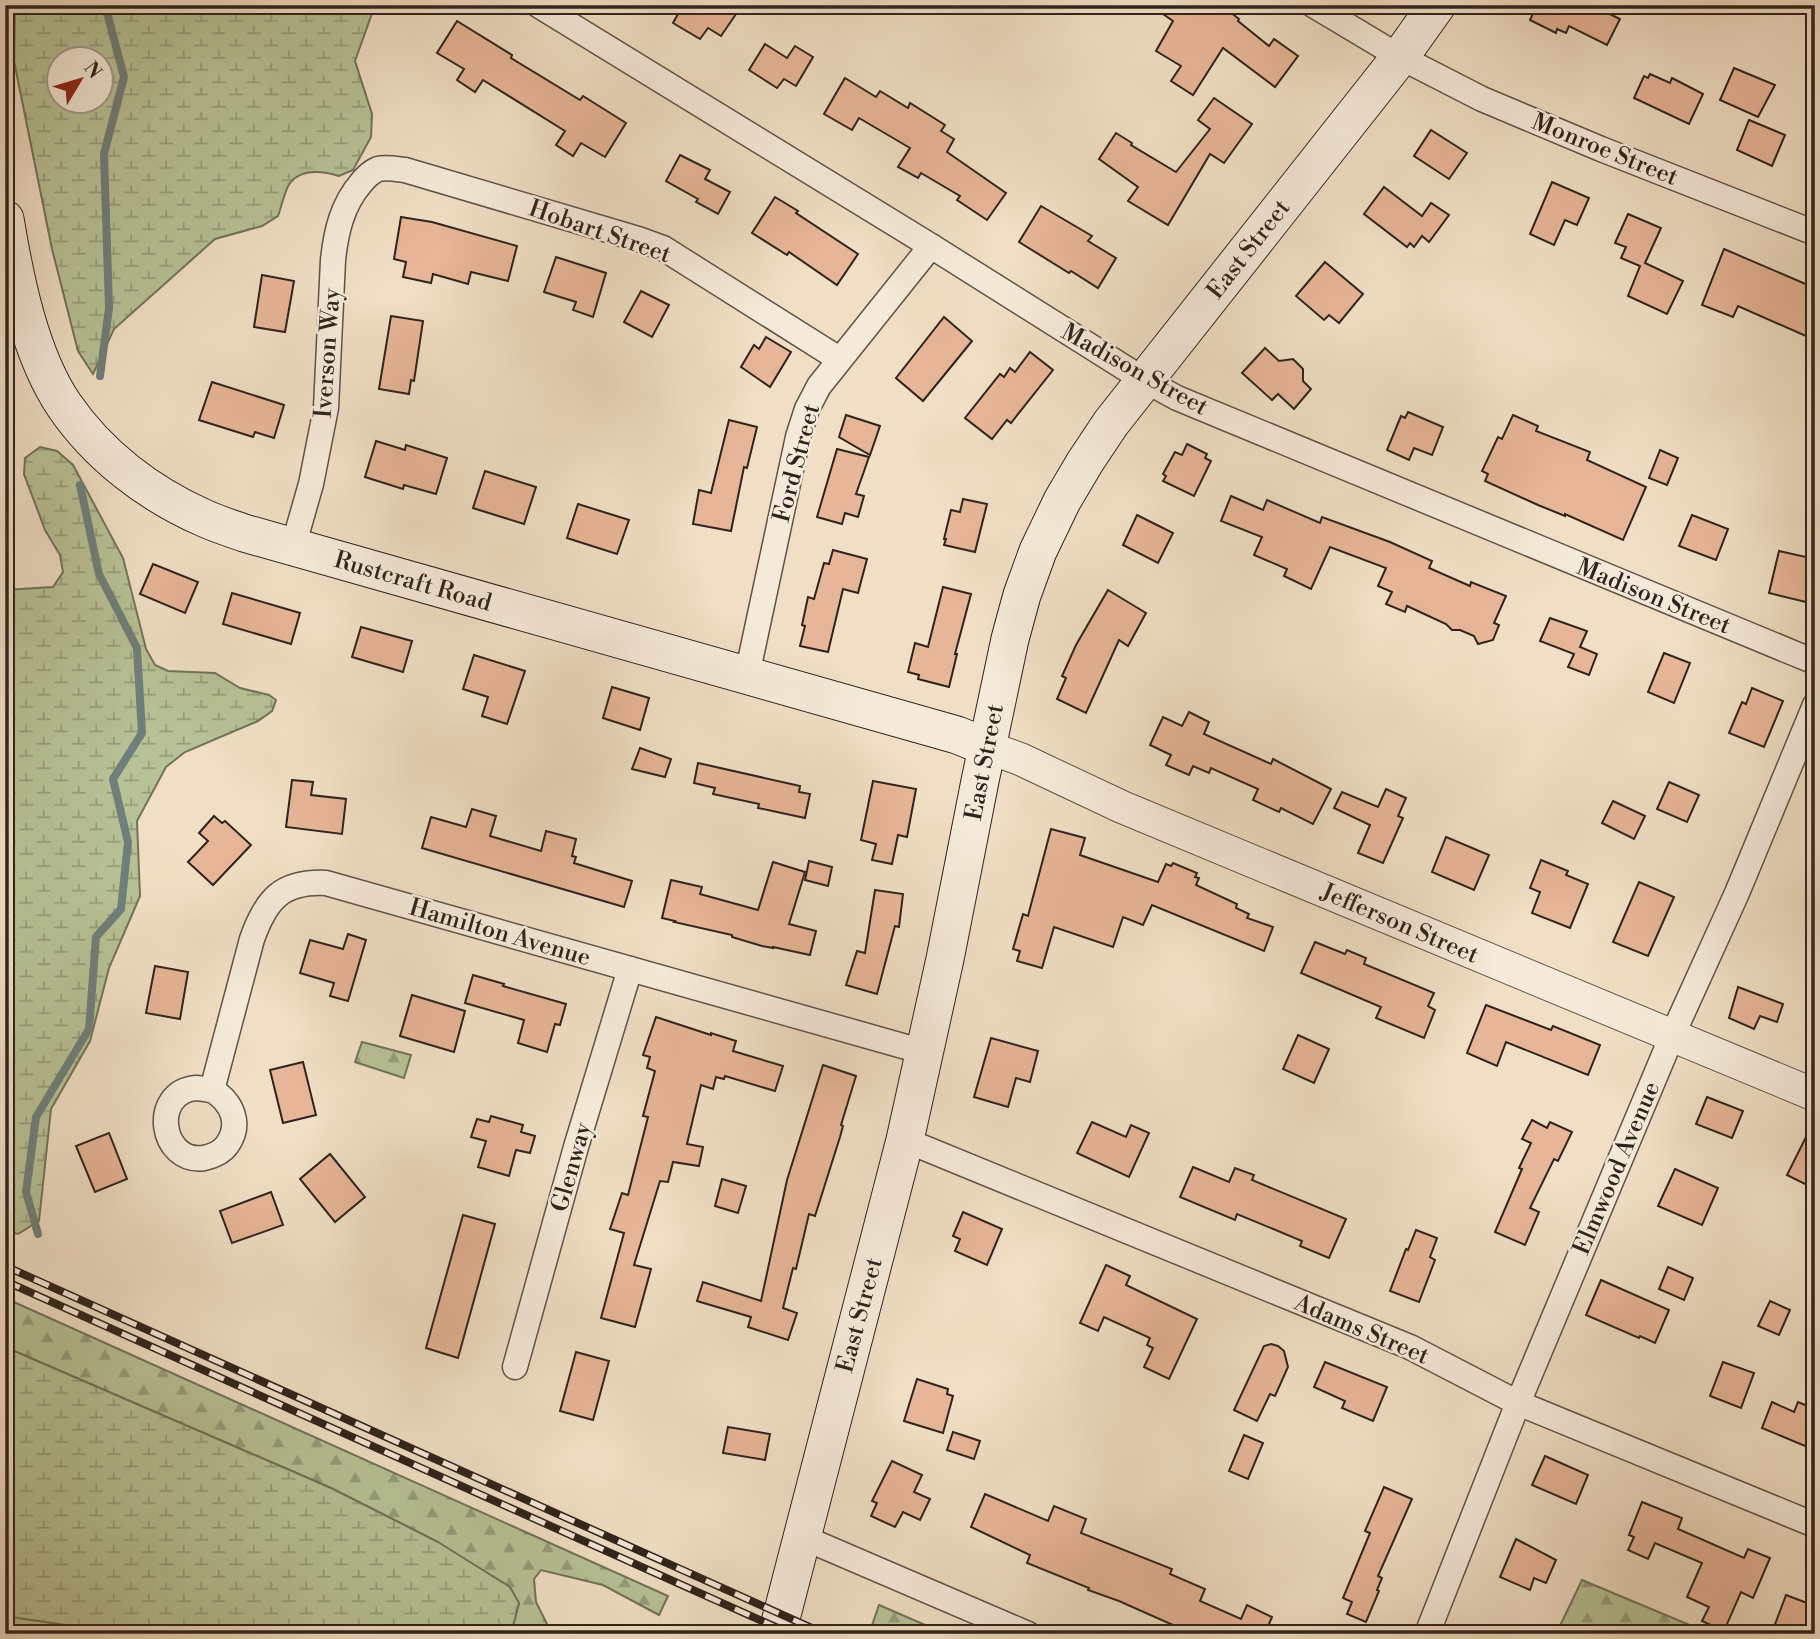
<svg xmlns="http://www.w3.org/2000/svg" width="1820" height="1639" viewBox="0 0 1820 1639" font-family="'Libre Bodoni',serif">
<defs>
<pattern id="forest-firs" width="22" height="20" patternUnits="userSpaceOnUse" patternTransform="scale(1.75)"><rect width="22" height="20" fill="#b7c296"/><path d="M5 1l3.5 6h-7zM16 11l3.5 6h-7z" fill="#959d7a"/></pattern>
<pattern id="wetland-marsh" width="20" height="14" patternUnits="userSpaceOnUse" patternTransform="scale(1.75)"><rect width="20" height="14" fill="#b7c296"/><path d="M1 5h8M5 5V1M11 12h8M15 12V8" fill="none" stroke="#959d7a"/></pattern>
</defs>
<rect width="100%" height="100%" fill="#f0dfc4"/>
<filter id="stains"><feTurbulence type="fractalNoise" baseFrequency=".00286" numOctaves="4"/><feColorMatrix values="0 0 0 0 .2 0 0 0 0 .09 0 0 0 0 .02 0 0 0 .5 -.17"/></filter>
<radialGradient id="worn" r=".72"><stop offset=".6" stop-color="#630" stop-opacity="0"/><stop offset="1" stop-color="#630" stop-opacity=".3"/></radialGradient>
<g fill="url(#forest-firs)" stroke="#73735a" stroke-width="2">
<path d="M362 1042 411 1055 404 1078 355 1062Z"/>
<path d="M5 1298 668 1596 659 1615 603 1585 541 1570 534 1579 536 1602 552 1634H511L519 1603 438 1542 331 1488 5 1347Z"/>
<path d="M1582 1580 1711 1634H1556Z"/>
<path d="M879 1605 946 1634H869Z"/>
<path d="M5 1616 126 1634H5Z"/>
</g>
<g fill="url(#wetland-marsh)" stroke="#73735a" stroke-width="2" fill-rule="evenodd">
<path d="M15 5H375L355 61 372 114 371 137 353 170 339 176C324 171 301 168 290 183 285 189 281 208 278 216L262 226 215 239 114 329 93 374 78 351 52 249 14 61ZM60 60H102V102H60Z"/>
<path d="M40 447 57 451 73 465 123 558 146 649 155 665 168 671 215 673 240 688 269 695 276 700 272 711 258 721 185 752 166 767 137 821 140 896 109 968 90 1041 51 1109 39 1221 18 1234 5 1230V590L53 587 63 572 60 555 45 530 24 474 25 458Z"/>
<path d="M5 1347 331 1488 438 1542 510 1587 519 1603 511 1634H126L5 1616Z"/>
</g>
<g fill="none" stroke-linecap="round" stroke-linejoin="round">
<g stroke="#707f7b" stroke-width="8">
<path d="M100 376 109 308 104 154 124 77 105 5"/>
<path d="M38 1234 26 1192 36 1117 89 1029 96 937 121 909 128 842 113 779 142 733 137 648 99 574 80 485"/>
</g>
</g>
<g fill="#e7b597" stroke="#2f241d" stroke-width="2">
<path d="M683 5H724L736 14 721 36 708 28 700 39 673 23Z"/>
<path d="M1150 5H1221L1239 19 1238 21 1269 46 1274 39 1298 56 1275 87 1223 48 1193 95 1171 81 1181 66 1156 51 1173 21Z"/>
<path d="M1526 5H1591L1620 19 1607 45 1569 26 1566 33 1557 29 1556 33 1530 20 1535 9Z"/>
<path d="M457 21 512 55 511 58 580 100 583 96 626 123 605 157 581 143 573 156 556 145 565 131 483 80 475 92 457 80 464 69 437 53Z"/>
<path d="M765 44 787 58 795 46 813 57 796 86 784 79 777 88 749 70Z"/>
<path d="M1734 68 1775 85 1758 117 1720 100Z"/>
<path d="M1650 74 1670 83 1672 78 1703 94 1689 124 1634 98 1644 76 1648 78Z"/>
<path d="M845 78 876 97 880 91 908 108 910 103 945 125 941 131 954 139 947 152 1006 193 987 220 957 200 960 196 921 173 918 178 898 167 910 148 859 118 852 130 824 114Z"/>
<path d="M1214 98 1252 124 1224 163 1210 154 1168 225 1128 201 1138 187 1099 159 1116 133 1132 143 1131 145 1176 172 1210 129 1198 120Z"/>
<path d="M1749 120 1785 135 1772 166 1737 150Z"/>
<path d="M1431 130 1467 153 1449 179 1414 156Z"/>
<path d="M680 155 710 170 705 179 730 192 718 214 696 202 698 199 666 181Z"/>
<path d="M1552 182 1589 198 1577 225 1565 220 1554 245 1530 234Z"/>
<path d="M1384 187 1422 216 1431 203 1449 215 1429 242 1422 236 1414 247 1410 243 1407 247 1364 214Z"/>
<path d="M775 197 798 211 796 213 858 254 837 285 789 252 787 255 752 233Z"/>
<path d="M1041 206 1092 236 1088 241 1116 258 1098 288 1071 271 1069 273 1019 242Z"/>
<path d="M1628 214 1661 228 1645 263 1683 281 1667 314 1628 296 1640 266 1621 258 1626 247 1615 243Z"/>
<path d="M401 217 432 222 517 246 508 281 471 272 468 284 433 274 431 283 403 277 406 262 394 259Z"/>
<path d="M1724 249 1815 288V340L1738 306 1733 317 1702 305Z"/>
<path d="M556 257 606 273 593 317 573 310 576 302 544 292Z"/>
<path d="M1325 262 1363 294 1339 323 1329 315 1324 320 1296 296Z"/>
<path d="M262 275 294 281 285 332 254 327Z"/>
<path d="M641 291 669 305 652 337 624 322Z"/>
<path d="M391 316 423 321 414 381 411 380 409 394 379 389Z"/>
<path d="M944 317 972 341 923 401 896 378Z"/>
<path d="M766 337 791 352 770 387 741 367 754 345 759 349Z"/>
<path d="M1265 348 1279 361 1293 359 1303 369V381L1311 389 1294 409 1278 394 1272 400 1242 373Z"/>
<path d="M1030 352 1053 370 1011 423 1007 420 992 439 965 418 1000 374 1004 377 1010 368 1015 372Z"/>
<path d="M212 382 284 405 274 438 255 432 253 437 199 420Z"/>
<path d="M1408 412 1443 427 1432 455 1414 448 1409 460 1387 450 1401 416 1405 418Z"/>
<path d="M846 415 880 426 870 455 839 437Z"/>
<path d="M1513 415 1538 426 1536 431 1590 452 1587 460 1646 487 1623 540 1565 514V516L1538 505 1485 481 1488 474 1482 471 1498 437 1502 439Z"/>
<path d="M729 420 757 427 747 468 744 467 731 531 693 524 699 490 711 493Z"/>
<path d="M376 441 405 450 406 445 447 458 436 494 404 485 403 489 365 477Z"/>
<path d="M1187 444 1207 454 1205 458 1211 461 1194 496 1163 481 1166 476 1163 474 1175 452 1182 455Z"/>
<path d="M837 449 869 457 856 494 864 496 858 517 845 513 842 524 817 517Z"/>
<path d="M1660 450 1678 458 1667 485 1649 478Z"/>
<path d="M485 471 536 487 524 524 473 508Z"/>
<path d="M1231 496 1263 510 1267 500 1320 523 1322 517 1390 542 1432 561 1429 568 1470 586 1471 582 1506 596 1494 623 1499 625 1493 640 1478 644 1474 636 1460 630H1452L1446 624 1407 606 1405 612 1386 604 1392 592 1378 586 1386 568 1330 547 1311 589 1284 576 1287 569 1254 555 1262 537 1221 521Z"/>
<path d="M963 499 987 504 975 552 944 545 946 539H944L951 510 960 512Z"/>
<path d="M578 504 629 520 617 554 567 538Z"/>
<path d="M1137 515 1173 533 1158 563 1123 545Z"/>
<path d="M1692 515 1728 529 1716 560 1679 546Z"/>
<path d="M833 550 867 559 858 593 843 589 828 652 800 646 805 626 802 625 808 597 814 599 824 563 829 564Z"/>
<path d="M1779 551 1815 559V582L1810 603 1769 593Z"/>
<path d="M153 564 198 582 185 613 140 594Z"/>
<path d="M943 587 971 594 955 654H957L949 687 918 679 919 675 908 672 915 643 928 647Z"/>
<path d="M1108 590 1146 613 1128 646 1119 640 1086 713 1057 699 1066 678 1062 676 1076 645Z"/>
<path d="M232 593 300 613 291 644 223 624Z"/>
<path d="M1550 618 1587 631 1580 647 1597 654 1589 675 1568 667 1574 654 1540 641Z"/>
<path d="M361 627 412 641 403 672 352 657Z"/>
<path d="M1664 653 1690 663 1674 703 1648 692Z"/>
<path d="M474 655 525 671 507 724 482 716 488 697 463 689Z"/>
<path d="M612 687 649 698 640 730 603 718Z"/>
<path d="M1752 688 1783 701 1764 747 1729 733 1742 702 1746 704Z"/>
<path d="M1189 712 1209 722 1204 734 1271 764 1273 759 1331 789 1313 824 1281 808 1279 812 1253 800 1258 789 1211 768 1209 773 1193 766 1189 775 1166 765 1171 755 1150 745 1163 717 1182 726Z"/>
<path d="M640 748 671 759 665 777 632 769Z"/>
<path d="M698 763 800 786 799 792 810 794 805 818 758 808 759 804 713 794 715 788 694 783Z"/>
<path d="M292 780 313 782 311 795 346 799 342 834 286 827Z"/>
<path d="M873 781 916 789 907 837 898 835 892 864 872 860 876 844 861 840Z"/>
<path d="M1669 782 1699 795 1687 822 1657 809Z"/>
<path d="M1386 789 1406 798 1398 816 1403 818 1383 863 1358 853 1370 825 1334 808 1342 792 1378 807Z"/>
<path d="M1613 801 1645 816 1634 839 1602 823Z"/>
<path d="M472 809 496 816 490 836 541 851 546 831 576 839 572 856 576 857 574 863 632 881 624 907 422 848 431 817 466 827Z"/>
<path d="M214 816 222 823 225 821 251 845 213 885 188 862 208 841 199 833Z"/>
<path d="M1051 829 1085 838 1080 855 1158 882 1166 864 1171 866 1173 863 1197 873 1195 877 1199 878 1196 885 1237 904 1236 908 1249 914 1247 918 1273 927 1264 951 1152 905 1143 925 1123 917 1113 947 1054 927 1042 968 1017 961 1020 951 1013 949 1023 914 1028 916Z"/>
<path d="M1446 837 1489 855 1474 890 1432 872Z"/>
<path d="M1541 860 1568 871 1566 875 1588 884 1570 928 1532 913 1540 892 1530 888Z"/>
<path d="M809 861 832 867 828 886 805 880Z"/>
<path d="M773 862 805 872 789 924 816 931 810 955 773 947V948L762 946 732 937V935L674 922 675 921 662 918 671 880 702 887 700 894 758 910Z"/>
<path d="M1639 882 1674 897 1648 956 1613 942Z"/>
<path d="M875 890 903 894 899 927 895 926 877 994 846 985 857 951 865 953Z"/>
<path d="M348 934 366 940 348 1001 330 996 334 983 300 973 310 940 343 949Z"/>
<path d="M1315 942 1345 954 1347 950 1366 958 1364 964 1434 993 1428 1006 1435 1010 1424 1038 1376 1018 1381 1007 1301 973Z"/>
<path d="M155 966 188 972 180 1019 146 1013Z"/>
<path d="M473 975 504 984 503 986 566 1004 560 1025 555 1024 547 1052 518 1043 524 1020 465 1003Z"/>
<path d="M1738 987 1783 1004 1777 1022 1760 1016 1754 1029 1729 1018Z"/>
<path d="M412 995 465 1011 454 1052 400 1036Z"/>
<path d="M1486 1005 1551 1030 1553 1026 1600 1045 1588 1075 1506 1042 1497 1066 1467 1053Z"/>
<path d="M656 1017 711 1035V1033L736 1041 733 1051 783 1066 775 1091 725 1076 724 1079 716 1077 713 1089 701 1085 687 1144 703 1147 699 1166 673 1162 668 1182 660 1181 634 1265 651 1269 635 1327 601 1318 624 1233 610 1229 622 1193 628 1195 648 1117 643 1116 655 1071 647 1068 650 1057 643 1055Z"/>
<path d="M1298 1035 1329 1049 1314 1083 1283 1069Z"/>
<path d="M991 1038 1038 1051 1030 1082 1016 1078 1008 1107 974 1097Z"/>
<path d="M303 1062 316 1115 283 1123 270 1070Z"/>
<path d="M823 1065 856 1076 841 1125 843 1126 840 1137 815 1216 809 1214 796 1269 793 1268 783 1308 797 1313 788 1340 748 1327 751 1317 697 1301 703 1282 761 1301 787 1180Z"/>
<path d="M1707 1097 1743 1111 1732 1138 1696 1124Z"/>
<path d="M491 1116 523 1125 521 1132 535 1136 530 1153 516 1150 509 1176 478 1167 486 1141 471 1137 477 1119 489 1122Z"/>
<path d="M1815 1119V1189L1787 1175Z"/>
<path d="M1532 1120 1547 1128 1550 1122 1572 1132 1558 1161 1554 1159 1530 1208 1539 1212 1525 1245 1495 1232 1522 1169 1519 1168 1531 1143 1522 1139Z"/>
<path d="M1092 1122 1126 1137 1131 1125 1149 1133 1129 1177 1077 1153Z"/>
<path d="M109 1133 127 1179 95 1192 76 1146Z"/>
<path d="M330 1154 365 1197 335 1222 300 1179Z"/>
<path d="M1193 1167 1229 1182 1235 1168 1254 1175 1252 1180 1346 1219 1329 1258 1300 1246 1302 1241 1237 1214 1235 1220 1180 1197Z"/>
<path d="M1675 1169 1718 1188 1702 1225 1658 1206Z"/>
<path d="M722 1179 746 1186 738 1213 715 1206Z"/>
<path d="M271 1192 283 1225 232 1243 220 1211Z"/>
<path d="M963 1212 1002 1229 987 1265 955 1251 960 1239 953 1236Z"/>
<path d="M463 1215 495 1224 458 1358 426 1348Z"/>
<path d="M1416 1230 1437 1238 1430 1257 1435 1260 1419 1302 1390 1291 1406 1249 1408 1250Z"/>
<path d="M1106 1265 1130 1276 1126 1285 1197 1319 1169 1379 1144 1367 1153 1348 1147 1345 1150 1338 1104 1317 1098 1331 1080 1323Z"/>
<path d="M1668 1267 1693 1278 1684 1300 1659 1289Z"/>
<path d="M1601 1280 1669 1310 1655 1343 1640 1336 1639 1338 1586 1315Z"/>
<path d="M1770 1301 1790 1310 1779 1335 1758 1326Z"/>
<path d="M1271 1344 1278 1346 1284 1351 1288 1367 1275 1396 1270 1394 1257 1421 1234 1410 1264 1346Z"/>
<path d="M576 1352 609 1361 593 1420 560 1411Z"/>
<path d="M1325 1362 1387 1387 1373 1421 1342 1408 1345 1401 1314 1387Z"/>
<path d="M1723 1362 1754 1373 1741 1408 1710 1396Z"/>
<path d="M917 1379 948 1389 947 1394 953 1396 943 1433 904 1421Z"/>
<path d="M1772 1402 1794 1412 1798 1402 1815 1409V1443L1807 1441 1805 1446 1762 1428Z"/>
<path d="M728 1427 770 1434 765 1460 723 1453Z"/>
<path d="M953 1432 980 1441 974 1459 947 1450Z"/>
<path d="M1244 1435 1263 1443 1248 1479 1229 1471Z"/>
<path d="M1545 1456 1588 1475 1576 1504 1532 1485Z"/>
<path d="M892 1461 922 1475 914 1492 930 1499 920 1520 903 1512 895 1527 871 1516 877 1503 872 1501Z"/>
<path d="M1384 1487 1412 1499 1378 1576 1382 1578 1377 1590 1379 1591 1366 1622 1347 1614 1352 1602 1343 1598 1370 1533 1365 1531Z"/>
<path d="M985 1494 1048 1521 1054 1506 1086 1519 1081 1533 1172 1569 1170 1574 1205 1589 1200 1601 1241 1619 1247 1605 1272 1617 1266 1631 1272 1634H1193L1119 1601 1088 1590 1089 1588 1027 1563 1030 1555 971 1527Z"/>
<path d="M1642 1502 1682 1518 1678 1529 1744 1558 1748 1549 1770 1558 1753 1598 1741 1592 1724 1631 1702 1621 1709 1607 1687 1597 1702 1563 1655 1543 1648 1559 1628 1550 1634 1537 1629 1535Z"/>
<path d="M1516 1539 1556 1560 1546 1583 1534 1578 1530 1590 1500 1577Z"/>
<path d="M1786 1595 1815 1606V1616L1808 1634H1791L1774 1627Z"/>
</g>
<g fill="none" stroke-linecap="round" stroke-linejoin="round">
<defs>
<g id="minor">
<path d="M538 5 931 246 1144 380 1177 398 1815 662"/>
<path d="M1313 5 1400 57 1482 99 1601 149 1815 233"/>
<path d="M293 547 311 484 326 408 333 260C336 232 342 205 361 183 365 178 371 172 378 169 386 167 397 169 405 170L638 239 663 248 839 359"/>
<path d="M747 675 798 437 807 409 819 386 931 246"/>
<path d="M212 1090C232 1102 242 1124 227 1145 222 1152 213 1156 204 1158 160 1164 150 1092 196 1088 201 1088 207 1090 212 1090L252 939C266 900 281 881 326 883L924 1052"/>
<path d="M905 1140 1410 1347 1518 1403 1815 1525"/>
<path d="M515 1367 576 1147 630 969"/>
<path d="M802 1537 1028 1634"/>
<path d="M1427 1634 1518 1403 1672 1036 1737 893 1815 705"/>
</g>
<path id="tertiary" d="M987 747 1020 759 1122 807 1815 1095"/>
<g id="secondary">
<path d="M5 219C15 279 30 355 64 405 98 455 149 494 204 518 217 524 230 528 244 533L957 735 987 747"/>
<path d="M777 1634 905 1140 945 959 980 781 1010 639 1022 595 1038 551 1062 501 1085 462 1111 423 1400 57 1437 5"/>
</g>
</defs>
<use href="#minor" stroke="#5f5347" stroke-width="27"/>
<use href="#tertiary" stroke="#5f5347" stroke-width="34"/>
<use href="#secondary" stroke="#2f241d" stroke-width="39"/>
<use href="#minor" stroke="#f5ead9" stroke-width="24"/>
<use href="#tertiary" stroke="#f5ead9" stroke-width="32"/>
<use href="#secondary" stroke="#f5ead9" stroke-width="37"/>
<defs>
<g id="rail">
<path d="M5 1266 825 1634"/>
<path d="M5 1281 791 1634"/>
</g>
</defs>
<use href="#rail" stroke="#2f241d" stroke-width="8"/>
<use href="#rail" stroke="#f5ead9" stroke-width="5" stroke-dasharray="16" stroke-linecap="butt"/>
</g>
<g text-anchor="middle" stroke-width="5" stroke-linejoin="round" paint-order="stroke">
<g font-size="24" fill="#2f241d" stroke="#f5ead9">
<text transform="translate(1605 149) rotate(22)" y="8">Monroe Street</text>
<text transform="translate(600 231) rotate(19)" y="8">Hobart Street</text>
<text transform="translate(1248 249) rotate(-52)" y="8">East Street</text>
<text transform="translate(327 353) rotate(-86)" y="8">Iverson Way</text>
<text transform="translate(1135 369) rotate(29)" y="8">Madison Street</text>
<text transform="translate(796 463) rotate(-75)" y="8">Ford Street</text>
<text transform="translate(413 581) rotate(16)" y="8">Rustcraft Road</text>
<text transform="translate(1654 596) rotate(22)" y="8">Madison Street</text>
<text transform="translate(984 762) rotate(-79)" y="8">East Street</text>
<text transform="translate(1400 923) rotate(23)" y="8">Jefferson Street</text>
<text transform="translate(500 932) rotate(16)" y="8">Hamilton Avenue</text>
<text transform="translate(571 1167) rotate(-74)" y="8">Glenway</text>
<text transform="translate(1616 1168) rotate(-67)" y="8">Elmwood Avenue</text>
<text transform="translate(859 1315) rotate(-75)" y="8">East Street</text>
<text transform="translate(1362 1329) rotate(23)" y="8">Adams Street</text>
</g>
</g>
<rect width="1820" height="1639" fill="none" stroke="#f0dfc4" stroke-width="28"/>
<rect x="7" y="7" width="1806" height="1625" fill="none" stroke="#2f241d" stroke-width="3.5"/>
<rect x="14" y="14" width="1792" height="1611" fill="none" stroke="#2f241d" stroke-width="2"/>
<g transform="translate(80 80) rotate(52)"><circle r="33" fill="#f5ead9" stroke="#a69b8e" stroke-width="2"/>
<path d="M0-5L12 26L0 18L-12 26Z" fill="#8f2418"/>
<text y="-10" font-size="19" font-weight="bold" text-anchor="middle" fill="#2f241d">N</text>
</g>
<rect width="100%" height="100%" filter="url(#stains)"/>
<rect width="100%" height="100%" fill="url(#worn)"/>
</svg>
